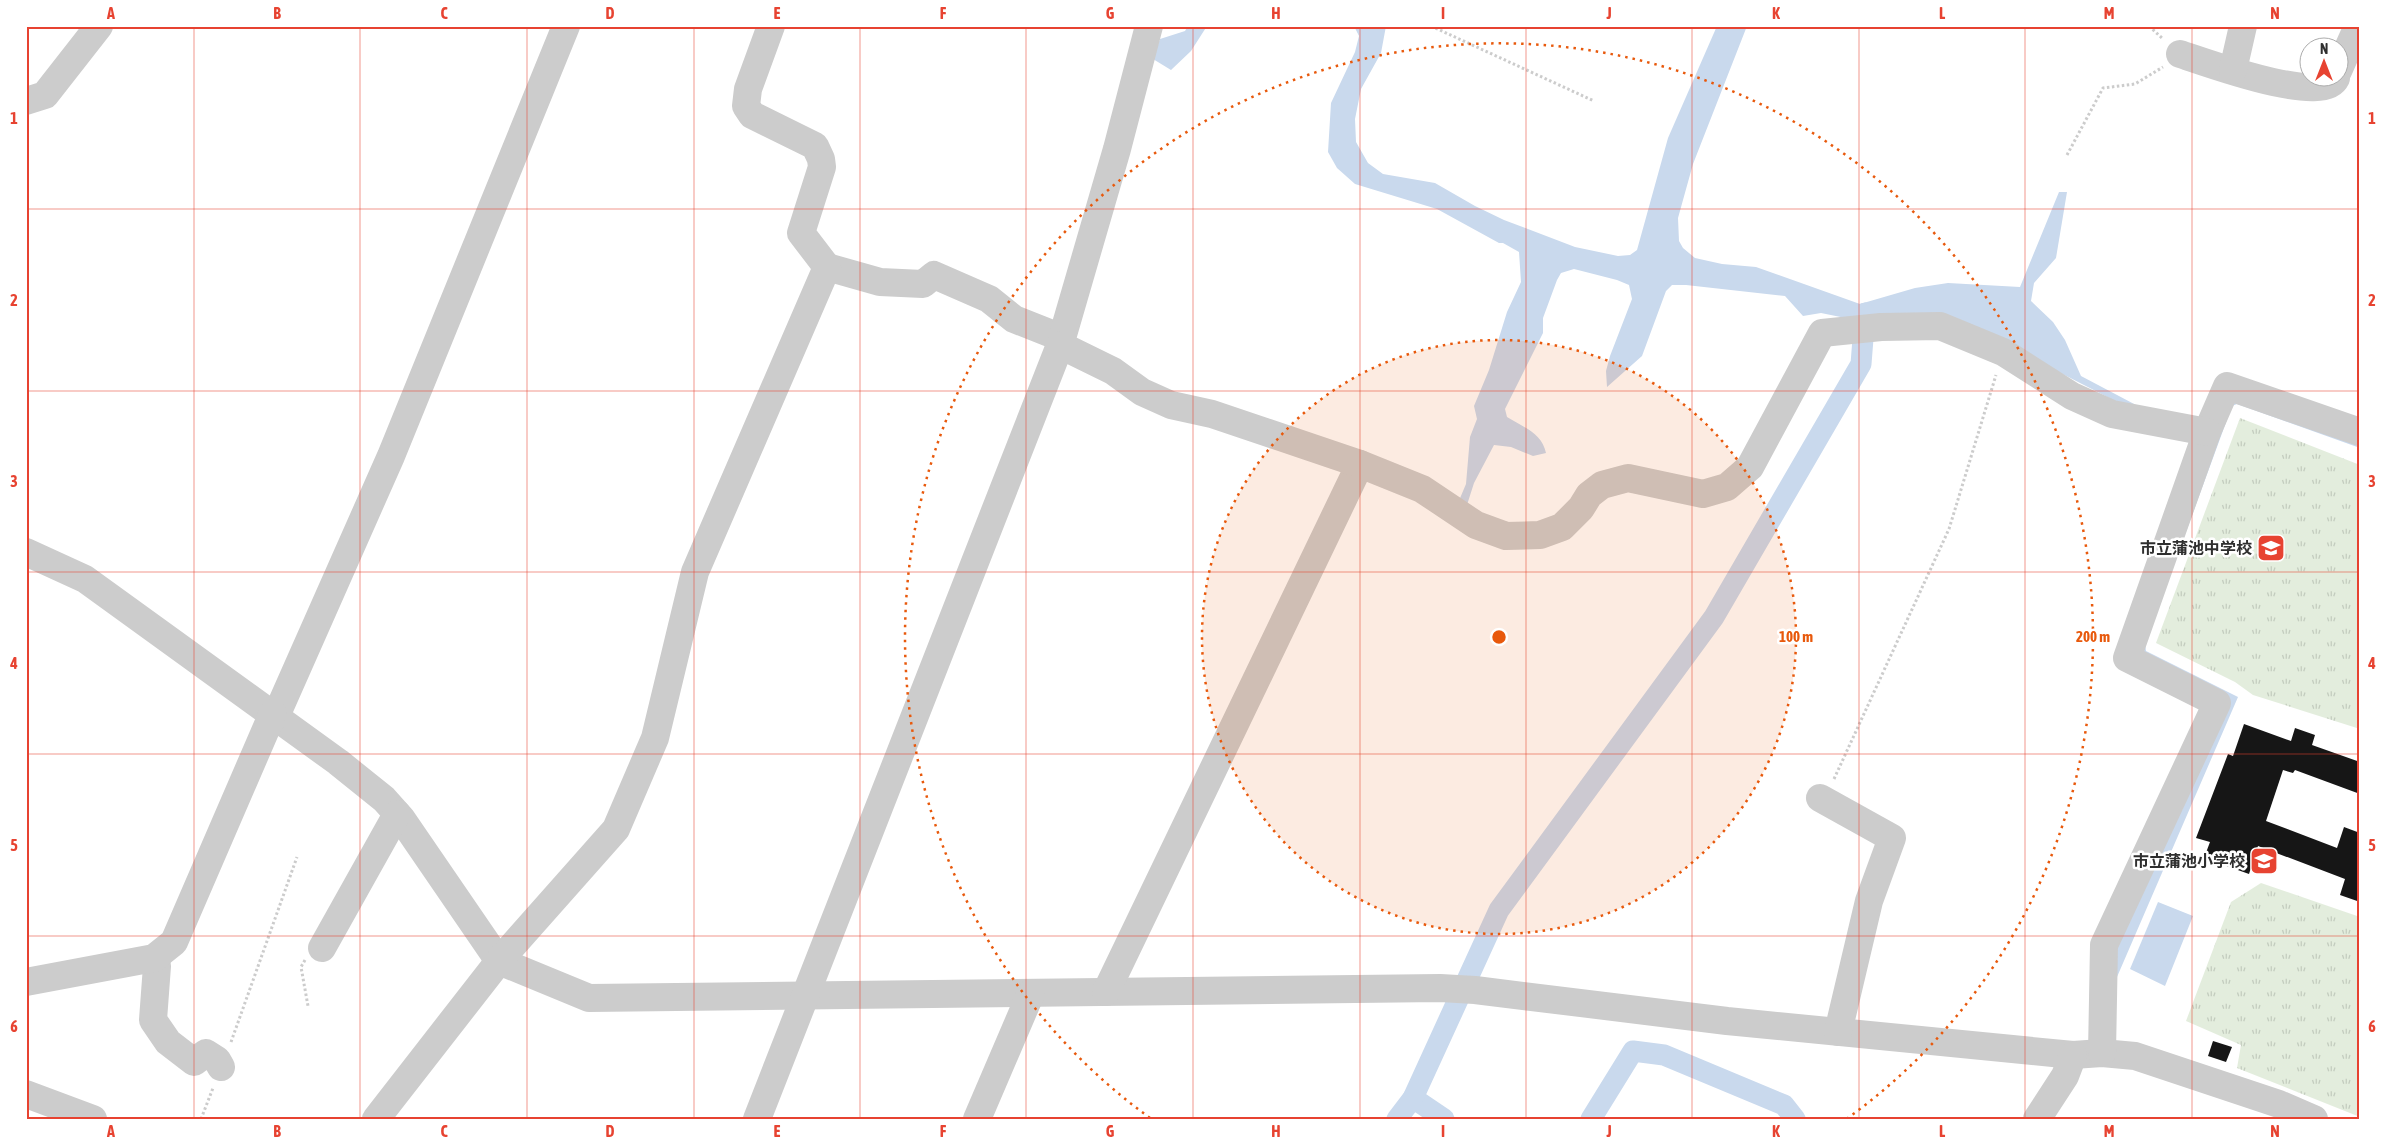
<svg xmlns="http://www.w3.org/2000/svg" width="2386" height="1145" viewBox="0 0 2386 1145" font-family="'Asap Condensed','Noto Sans JP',sans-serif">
<defs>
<pattern id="park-tufts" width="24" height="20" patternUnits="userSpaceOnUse" patternTransform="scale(1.25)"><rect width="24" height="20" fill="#e3eddd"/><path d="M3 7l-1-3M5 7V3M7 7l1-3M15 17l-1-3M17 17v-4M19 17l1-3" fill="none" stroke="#c3ccbe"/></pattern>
</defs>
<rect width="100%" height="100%" fill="#fff"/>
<g fill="url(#park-tufts)">
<path d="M2240 418 2360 465V729L2253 695 2235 682 2156 643Z"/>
<path d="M2261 883 2360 917V1117L2237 1068 2241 1045 2186 1021 2231 902Z"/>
</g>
<g fill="#c9d9ed">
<path d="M1188 26H1207L1191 51 1171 70 1153 59 1160 39 1185 31Z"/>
<path d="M1354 26H1386L1381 53 1361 89 1355 119 1356 142 1368 163 1383 174 1435 183 1475 206 1504 220 1575 247 1618 256 1630 255 1637 250 1668 138 1717 26H1747L1693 164 1678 218 1679 241 1683 248 1695 258 1722 264 1756 267 1860 304 1915 288 1948 283 2020 287 2059 192H2067L2056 258 2034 283 2031 301 2053 322 2065 340 2081 376 2136 405 2117 402 2047 366 2032 356 1821 313 1803 316 1785 296 1686 285H1672L1666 291 1642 356 1607 387 1606 371 1610 356 1632 299 1629 285 1617 280 1574 269 1561 273 1557 280 1543 318V333L1505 409 1507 417C1523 427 1542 433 1546 453L1533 456 1511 447 1494 445 1474 483 1466 508 1458 503 1466 484 1470 437 1477 419 1474 406 1489 370 1507 312 1521 282 1519 252 1503 243H1499L1437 209 1355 184 1337 168 1328 152 1331 103 1355 52 1359 36Z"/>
<path d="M2238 400 2360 444V448L2237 404 2232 406 2145 644 2146 651 2238 697 2117 977 2114 976 2113 955 2151 876 2148 868 2172 812 2182 810 2230 699 2142 656 2138 647 2227 404Z"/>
<path d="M2158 902 2193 916 2165 986 2130 969Z"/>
</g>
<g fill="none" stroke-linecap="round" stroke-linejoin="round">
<g stroke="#c9d9ed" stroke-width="21">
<path d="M1413 1098 1444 1119"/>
<path d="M1397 1119 1413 1098 1499 910 1714 617 1861 364 1865 313"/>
<path d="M1591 1119 1633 1051 1664 1055 1784 1105 1795 1119"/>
</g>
</g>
<g fill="#161616">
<path d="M2244 724 2291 741 2295 728 2315 735 2312 745 2360 762V794L2295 770 2293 773 2283 770 2266 821 2337 848 2344 827 2360 833V902L2340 895 2345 879 2258 846 2249 874 2204 858 2210 842 2196 838 2228 754 2233 756Z"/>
<path d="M2213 1041 2232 1047 2226 1062 2208 1056Z"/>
</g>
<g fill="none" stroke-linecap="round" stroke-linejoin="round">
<g stroke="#ccc" stroke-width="3" stroke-dasharray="2.5 2.5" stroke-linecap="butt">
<path d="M1431 26 1594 101"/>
<path d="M2149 26 2163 39"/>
<path d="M2067 155 2103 88 2135 84 2163 67"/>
<path d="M1834 779 1949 529 1996 375"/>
<path d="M305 960 301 967 308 1006"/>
<path d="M231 1042 297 857"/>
<path d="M201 1119 213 1088"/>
</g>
<g stroke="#ccc" stroke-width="28">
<path d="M2180 54C2205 62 2323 106 2336 78"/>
<path d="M2233 70 2243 26"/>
<path d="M2338 71 2358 26"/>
<path d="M26 101 45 95 99 26"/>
<path d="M827 267 880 282 923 284 934 275 989 299 1014 319 1062 338"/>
<path d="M1060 345 1117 149 1149 26"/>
<path d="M26 552 85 579 338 762 384 799 401 818 499 961 589 998 1440 988 1475 990 1727 1021 2073 1055 2102 1053 2135 1056 2279 1104 2314 1119"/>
<path d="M276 716 391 456 566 26"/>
<path d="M1820 798 1892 838 1869 901 1838 1032"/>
<path d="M322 948 397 814"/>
<path d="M154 958 157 966 153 1020 168 1042 194 1062 206 1053 217 1060 221 1067"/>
<path d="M26 982 154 958 174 942 273 713"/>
<path d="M1106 992 1360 464"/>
<path d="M2102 1053 2104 945 2217 703 2127 658 2207 432 2227 386 2360 432"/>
<path d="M26 1094 93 1119"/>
<path d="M376 1119 499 961 616 829 655 738 695 572 827 267 801 233 822 167 821 159 815 146 752 115 746 106 748 89 771 26"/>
<path d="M757 1119 1060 345 1113 371 1142 392 1171 405 1212 414 1360 464 1422 489 1476 525 1506 536 1540 535 1562 527 1581 508 1589 495 1602 485 1628 478 1703 494 1727 487 1750 467 1822 333 1881 327 1940 326 2003 352 2072 396 2112 414 2207 432"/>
<path d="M977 1119 1031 993"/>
<path d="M2037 1119 2065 1076 2073 1055"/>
</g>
</g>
<path fill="none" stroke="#e74331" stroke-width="1" stroke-opacity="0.55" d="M194 26V1119M360 26V1119M527 26V1119M694 26V1119M860 26V1119M1026 26V1119M1193 26V1119M1360 26V1119M1526 26V1119M1692 26V1119M1859 26V1119M2025 26V1119M2192 26V1119M26 209H2360M26 391H2360M26 572H2360M26 754H2360M26 936H2360"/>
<circle cx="1499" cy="637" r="297" fill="#e8590c" fill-opacity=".12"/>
<g fill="none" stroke="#e8590c" stroke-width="2.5" stroke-dasharray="2.5 5">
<circle cx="1499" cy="637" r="297"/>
<path d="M1150 1118A594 594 0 1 1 1848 1118"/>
</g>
<defs>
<symbol id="school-square" viewBox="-11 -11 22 22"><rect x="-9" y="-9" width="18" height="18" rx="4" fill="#e74331" stroke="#fff"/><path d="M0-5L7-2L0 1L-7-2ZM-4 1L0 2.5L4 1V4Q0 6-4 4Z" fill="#fff"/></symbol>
</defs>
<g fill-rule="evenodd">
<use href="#school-square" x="2255" y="532" width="32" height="32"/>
<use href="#school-square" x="2248" y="845" width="32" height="32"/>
</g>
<g text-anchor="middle" stroke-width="5" stroke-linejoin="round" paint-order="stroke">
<g font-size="16" font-weight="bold" fill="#2f2f2f" stroke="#fff" text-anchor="end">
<text x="2252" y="554">市立蒲池中学校</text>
<text x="2245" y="867">市立蒲池小学校</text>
</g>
</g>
<circle cx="1499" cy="637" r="8" fill="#e8590c" stroke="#fff" stroke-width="2.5"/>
<g font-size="15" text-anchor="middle" font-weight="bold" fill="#e8590c" stroke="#fff" stroke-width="5" stroke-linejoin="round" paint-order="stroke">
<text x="1796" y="642">100 m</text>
<text x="2093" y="642">200 m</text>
</g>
<rect width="2386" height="1145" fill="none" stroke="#ffffff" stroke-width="55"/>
<g transform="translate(2324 62)"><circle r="24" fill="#ffffff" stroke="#acacac"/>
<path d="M0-4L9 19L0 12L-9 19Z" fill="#e74331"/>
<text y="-8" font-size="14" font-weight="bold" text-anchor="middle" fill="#2f2f2f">N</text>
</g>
<rect x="28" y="28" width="2330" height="1090" fill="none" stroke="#e74331" stroke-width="2"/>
<g font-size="16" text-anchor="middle" font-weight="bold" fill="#e74331">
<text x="111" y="19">A</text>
<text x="277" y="19">B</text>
<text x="444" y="19">C</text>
<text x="610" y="19">D</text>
<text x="777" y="19">E</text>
<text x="943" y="19">F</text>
<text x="1110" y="19">G</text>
<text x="1276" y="19">H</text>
<text x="1443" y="19">I</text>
<text x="1609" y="19">J</text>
<text x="1776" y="19">K</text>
<text x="1942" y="19">L</text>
<text x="2109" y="19">M</text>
<text x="2275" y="19">N</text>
<text x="14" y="124">1</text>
<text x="2372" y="124">1</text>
<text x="14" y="306">2</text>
<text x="2372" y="306">2</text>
<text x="14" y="487">3</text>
<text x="2372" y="487">3</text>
<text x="14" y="669">4</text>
<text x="2372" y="669">4</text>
<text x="14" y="851">5</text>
<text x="2372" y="851">5</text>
<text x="14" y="1032">6</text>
<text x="2372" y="1032">6</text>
<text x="111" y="1137">A</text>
<text x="277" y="1137">B</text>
<text x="444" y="1137">C</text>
<text x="610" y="1137">D</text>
<text x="777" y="1137">E</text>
<text x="943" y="1137">F</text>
<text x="1110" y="1137">G</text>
<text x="1276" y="1137">H</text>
<text x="1443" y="1137">I</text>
<text x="1609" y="1137">J</text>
<text x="1776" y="1137">K</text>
<text x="1942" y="1137">L</text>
<text x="2109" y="1137">M</text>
<text x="2275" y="1137">N</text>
</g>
</svg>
